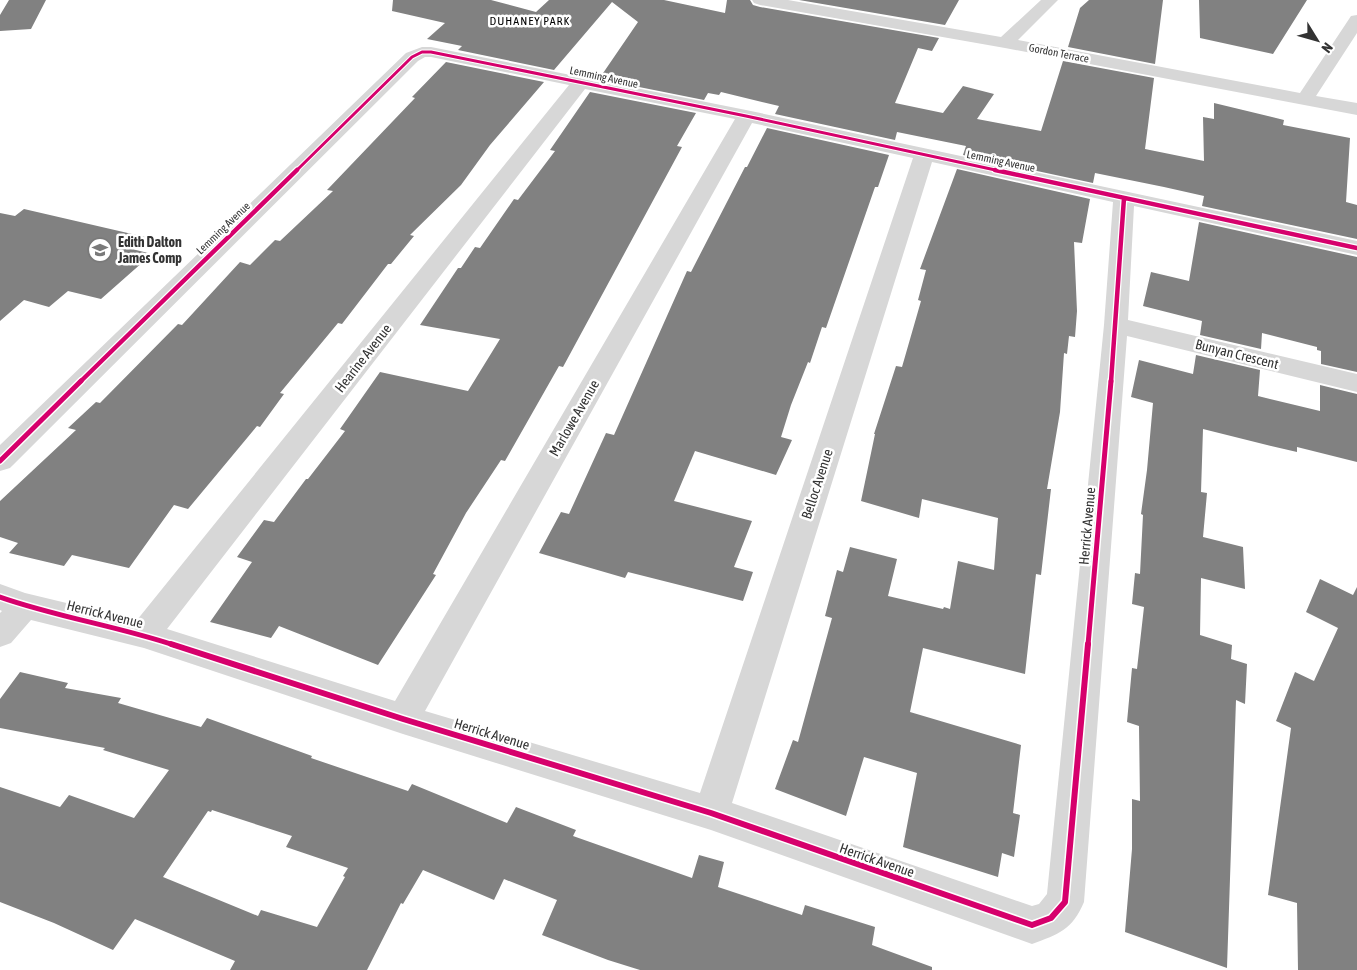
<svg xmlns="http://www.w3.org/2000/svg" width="1357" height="970" font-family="'Asap Condensed',sans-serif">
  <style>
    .building { fill: #818181; fill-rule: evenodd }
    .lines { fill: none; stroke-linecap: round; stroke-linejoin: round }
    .minor { fill: #d7d7d7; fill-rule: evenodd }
    .cycleway-far3-casing { stroke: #fff; stroke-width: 5 }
    .cycleway-far2-casing { stroke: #fff; stroke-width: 7 }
    .cycleway-far1-casing { stroke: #fff; stroke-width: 8 }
    .cycleway-casing { stroke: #fff; stroke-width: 9 }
    .cycleway-far3 { stroke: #d6006c; stroke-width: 3 }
    .cycleway-far2 { stroke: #d6006c; stroke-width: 4.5 }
    .cycleway-far1 { stroke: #d6006c; stroke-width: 5 }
    .cycleway { stroke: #d6006c; stroke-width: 6 }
    .labels { text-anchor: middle; stroke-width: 5; stroke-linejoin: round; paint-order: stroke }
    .far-street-label { font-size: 11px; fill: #333; stroke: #fff }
    .far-neighbourhood-label { font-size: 12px; letter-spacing: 1px; fill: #000; stroke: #fff }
    .poi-label { font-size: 14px; font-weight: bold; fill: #333; stroke: #fff; text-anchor: start }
    .street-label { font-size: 14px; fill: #333; stroke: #fff }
  </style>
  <rect width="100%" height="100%" fill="#fff"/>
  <path class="building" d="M9,0H46L31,29L0,31V15Z
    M393,0H491L536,12L549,0H664L725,13L727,0H750L753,5L760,7L939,38L932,51L918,48L895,103L943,113L963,86L994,94L977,119L1041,131L1063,61L1154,78L1145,149L1204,161L1203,117L1214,119V103L1284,120L1283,125L1350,138L1346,202L1357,205V239L1202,206L1204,196L1164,187L1095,173L1093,183L963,155L966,146L897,132L895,140L775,114L779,106L721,92L719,95L708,93L704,100L599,79L638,22L612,2L554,70L458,50L462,46L427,39L445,23L392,11Z
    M799,0H959L945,25Z
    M1089,0H1163L1155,64L1068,47L1080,8Z
    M1199,0H1307L1273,54L1200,38Z
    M446,62L544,82L490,145L461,185L410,235L414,236L391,264H388L342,324L338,323L280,393L284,394L260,427L257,426L188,509L174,505L129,568L72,555L64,566L9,553L18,543L0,537V501L76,430L68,428L96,402L100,403L178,324L182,325L240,262L250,265L275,240L280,241L333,191L327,190L415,98L412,97Z
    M590,92L696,113L677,146L682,147L563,367L559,366L505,461L501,460L466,513L433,574L436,575L378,665L279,626L271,638L210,622L252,562L237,557L264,520L274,522L306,479H308L345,431L340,429L380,372L468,391L500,339L420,325L458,268H461L475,247L480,248L514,199L518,200L555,151L550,150Z
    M767,128L889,155L878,187H875L826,328L822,327L810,363L808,362L791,405L781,437L792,440L776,475L695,451L674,501L752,521L734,567L753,572L743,601L628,572L625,578L539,553L561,512L569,514L606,433L614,435L687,271L691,272L745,167H747Z
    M957,169L1090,199L1082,243L1074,242L1077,311L1075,337L1069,336L1067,354L1064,353L1060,412L1047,489H1051L1041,575L1036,574L1025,674L923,648L910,712L1021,745L1013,813L1020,815L1014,857L1002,853L998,877L903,847L917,773L864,757L846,816L775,789L793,740L798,742L832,618L825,616L837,570L843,572L850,547L897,559L888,596L943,609L944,607L950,609L958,561L994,570L998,518L922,499L919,518L861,501L875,434H874L896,366L902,367L921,301L918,300L926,270L920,269Z
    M24,209L145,237L132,249L152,254L101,299L68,291L49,307L24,300L0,321V213L15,216Z
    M1199,222L1357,257V372L1321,364V351L1317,350V347L1262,333L1261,349L1200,335L1202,321L1143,306L1151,272L1189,281Z
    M1196,355L1260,370L1258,396L1320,411V385L1357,394V462L1297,447V452L1267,445L1203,429L1201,492L1207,493L1203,537L1243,547L1245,589L1201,578L1200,635L1232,645L1231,659L1247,664L1245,704L1236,700L1227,968L1125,932L1132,849V799L1140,801L1139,726L1127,722L1132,668L1137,669L1144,607L1132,604L1135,573L1140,574L1143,515L1141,514L1147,470L1153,403L1131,397L1139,360L1193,374Z
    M1320,579L1353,595L1357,587V970H1298L1297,903L1268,895L1291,728L1276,721L1295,672L1314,681L1338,628L1306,612Z
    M20,672L68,683L65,688L121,698L118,703L201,727L207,718L312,756L311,758L408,791L412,784L507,823L516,807L576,830L573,836L692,878L699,855L724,862L718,887L802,915L805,905L875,927L872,945L932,967V970H640L608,960L542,935L557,900L504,879L494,900L423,870L403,904L401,903L367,970H230L235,961L135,919L113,950L54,923L0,902V787L60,807L69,795L134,818L169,770L103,750L105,748L0,728V699ZM212,810L292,836L286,847L348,868L343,876L345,877L317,927L261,910L258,916L163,877L208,811L211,812Z"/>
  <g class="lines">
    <path class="minor" d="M752,0H788L1001,37L1041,0H1058L1018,40L1300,93L1351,16L1357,15V33L1316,96L1357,103V115L1005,48L760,5L754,3Z
      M422,47H431L746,110L1357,241V255L1134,206L1128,320L1357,374V392L1127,336L1084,902C1072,930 1059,934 1032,944L711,830L403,734L144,648L31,620L11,643L0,647V613L2,611L0,610V584L25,593L137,620L569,85L431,57H425L418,61L10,468L0,471V445L406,53ZM585,89L735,119L395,701L167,629ZM752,123L913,158L700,793L425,711ZM932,162L1113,202L1104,325L1047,894L1039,904L1032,906L732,803Z"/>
    <g class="cycleway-far3-casing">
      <path id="cycleway-far3" d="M296,171L412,57L422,52H431L746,116L1000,171"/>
    </g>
    <g class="cycleway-far2-casing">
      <path id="cycleway-far2" d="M995,170L1357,248
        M80,382L297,170
        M1111,382L1124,198"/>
    </g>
    <g class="cycleway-far1-casing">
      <path id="cycleway-far1" d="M0,461L81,381
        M0,597C57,617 117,626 174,645
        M1088,645L1111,381"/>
    </g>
    <g class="cycleway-casing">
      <path id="cycleway" d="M171,644L403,719L711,813L1032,925L1051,918L1065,902L1088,644"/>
    </g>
    <use href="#cycleway-far3" class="cycleway-far3"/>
    <use href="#cycleway-far2" class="cycleway-far2"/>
    <use href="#cycleway-far1" class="cycleway-far1"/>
    <use href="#cycleway" class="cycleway"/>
  </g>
  <defs>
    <g id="school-ring" transform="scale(1.25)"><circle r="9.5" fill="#fff" stroke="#7a7a7a" stroke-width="1.5"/><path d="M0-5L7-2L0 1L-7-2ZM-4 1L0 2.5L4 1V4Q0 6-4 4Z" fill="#7a7a7a"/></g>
  </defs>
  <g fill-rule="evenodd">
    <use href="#school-ring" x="100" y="250"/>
  </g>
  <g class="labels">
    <g class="far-street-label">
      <text transform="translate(1059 53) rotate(11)" y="4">Gordon Terrace</text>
      <text transform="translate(604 77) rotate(12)" y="4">Lemming Avenue</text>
      <text transform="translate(1001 161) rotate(12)" y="4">Lemming Avenue</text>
      <text transform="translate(223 228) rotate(-44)" y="4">Lemming Avenue</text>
    </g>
    <g class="far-neighbourhood-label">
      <text x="530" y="25">DUHANEY PARK</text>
    </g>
    <g class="poi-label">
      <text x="118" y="247">Edith Dalton<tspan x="118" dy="16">James Comp</tspan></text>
    </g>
    <g class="street-label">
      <text transform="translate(1237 354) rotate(14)" y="5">Bunyan Crescent</text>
      <text transform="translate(363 358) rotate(-52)" y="5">Hearine Avenue</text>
      <text transform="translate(574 418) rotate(-60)" y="5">Marlowe Avenue</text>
      <text transform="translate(817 484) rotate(-72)" y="5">Belloc Avenue</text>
      <text transform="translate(1087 526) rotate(-85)" y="5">Herrick Avenue</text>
      <text transform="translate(105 614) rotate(14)" y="5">Herrick Avenue</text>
      <text transform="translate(492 734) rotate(17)" y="5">Herrick Avenue</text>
      <text transform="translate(877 860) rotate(19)" y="5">Herrick Avenue</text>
    </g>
  </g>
  <g transform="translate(1317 40) rotate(127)" stroke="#ffffff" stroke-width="4" paint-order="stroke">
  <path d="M0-4L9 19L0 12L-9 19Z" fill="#333333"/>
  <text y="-8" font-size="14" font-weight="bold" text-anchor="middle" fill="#333333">N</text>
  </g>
</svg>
